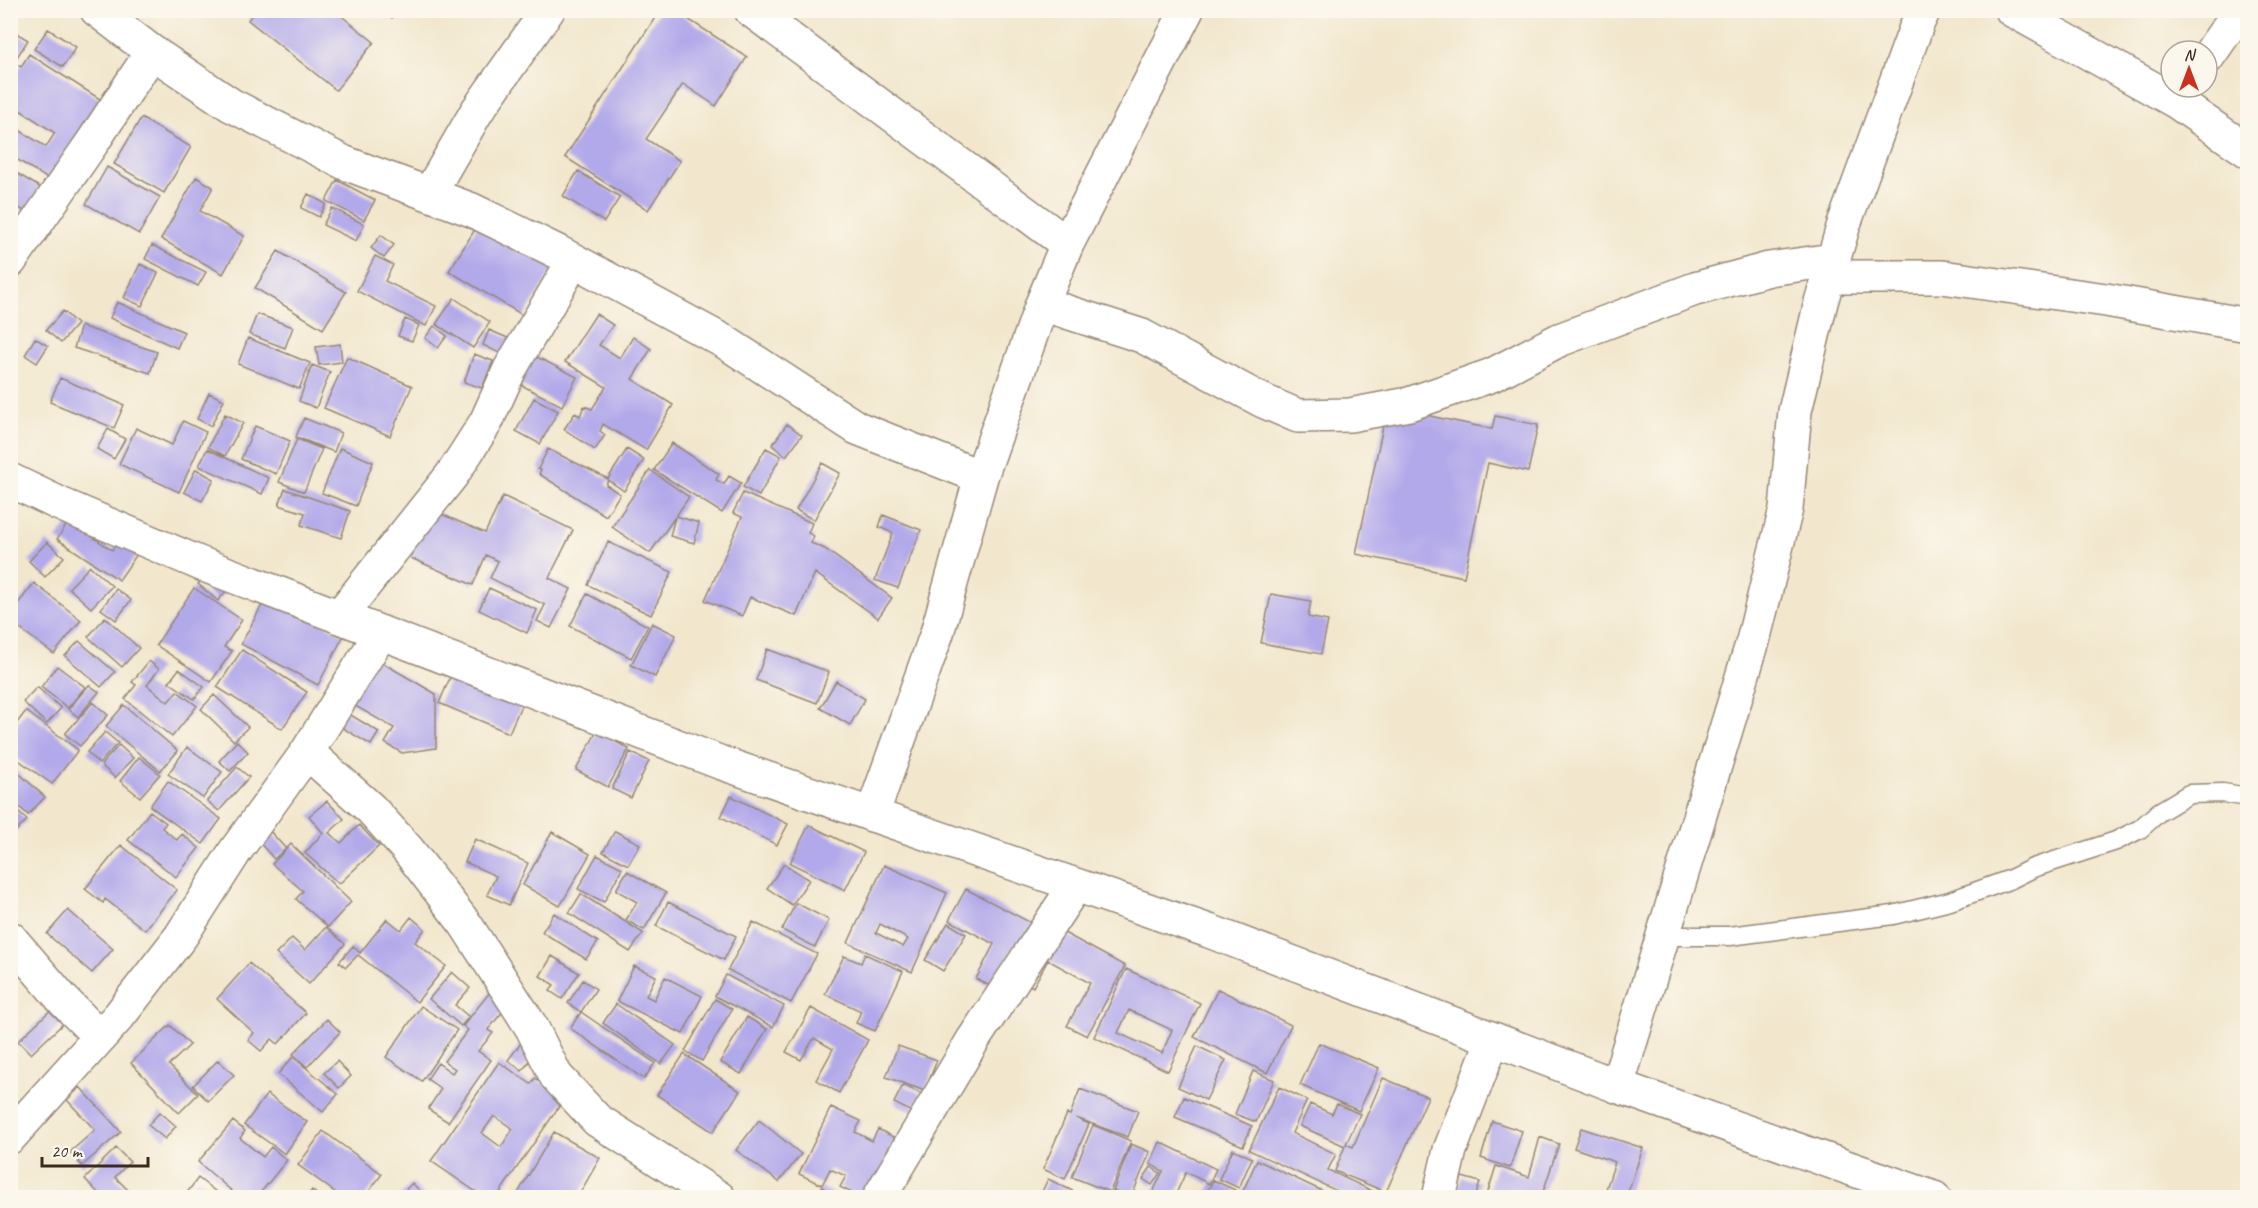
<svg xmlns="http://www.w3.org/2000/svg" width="2258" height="1208" font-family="Caveat,sans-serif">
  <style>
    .building { fill: #b2a9ea; fill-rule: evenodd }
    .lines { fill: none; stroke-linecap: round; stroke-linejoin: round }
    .service-casing { stroke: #968876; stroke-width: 21 }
    .minor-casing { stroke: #968876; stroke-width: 36 }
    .tertiary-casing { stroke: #968876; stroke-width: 36 }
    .service { stroke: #fff; stroke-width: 18 }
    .minor { stroke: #fff; stroke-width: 33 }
    .tertiary { stroke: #fff; stroke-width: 33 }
  </style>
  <rect width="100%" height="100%" fill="#fbf7ec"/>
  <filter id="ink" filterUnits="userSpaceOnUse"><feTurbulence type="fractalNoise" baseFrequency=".0167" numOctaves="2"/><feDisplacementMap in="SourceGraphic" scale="12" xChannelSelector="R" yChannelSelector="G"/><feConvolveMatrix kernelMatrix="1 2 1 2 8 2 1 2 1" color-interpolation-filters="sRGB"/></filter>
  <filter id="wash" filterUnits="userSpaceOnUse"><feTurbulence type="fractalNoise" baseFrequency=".008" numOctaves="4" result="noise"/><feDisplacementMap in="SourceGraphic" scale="24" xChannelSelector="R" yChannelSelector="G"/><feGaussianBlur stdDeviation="1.35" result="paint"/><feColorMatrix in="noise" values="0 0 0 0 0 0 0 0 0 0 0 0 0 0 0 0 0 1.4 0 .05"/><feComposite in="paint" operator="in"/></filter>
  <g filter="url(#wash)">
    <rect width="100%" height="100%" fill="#f2e7cd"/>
    <g id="blocks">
      <path class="building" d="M255,10H334L374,42L336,90L248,20Z
        M383,10H398L392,18Z
        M660,10H674L747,57L716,106L683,84L646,139L680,161L648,210L565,157Z
        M10,29L28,40L10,68Z
        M48,29L76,47L63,67L34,49Z
        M29,54L103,101L51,181L10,155V73L16,64L21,67ZM20,110L55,133L46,147L11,125Z
        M141,118L191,147L164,193L114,164Z
        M107,167L160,197L139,234L86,204Z
        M10,169L41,188L26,212L10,203Z
        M578,171L620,197L604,222L563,196Z
        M196,177L213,187L200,211L244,236L223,274L161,239Z
        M337,180L375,200L364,220L326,201Z
        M308,194L326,204L319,217L301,208Z
        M332,208L364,224L356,241L323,225Z
        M479,223L554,268L524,316L449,271Z
        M381,235L394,245L384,258L371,248Z
        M152,245L206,272L198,286L145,259Z
        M278,251L346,292L323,329L255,288Z
        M375,256L393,265L385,281L436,306L426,326L357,291Z
        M140,264L158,273L142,306L124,298Z
        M454,298L490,322L473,348L436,324Z
        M117,302L184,332L177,348L110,318Z
        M63,311L77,324L61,343L46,330Z
        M257,314L293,327L285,348L249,334Z
        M596,314L613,325L599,345L620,358L633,337L651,349L632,379L673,405L646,450L603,424L600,431L605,435L595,450L564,429L575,413L580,416L584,406L592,409L606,387L565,362Z
        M405,319L419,325L412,341L398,336Z
        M81,326L157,352L150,373L74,348Z
        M434,326L447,336L438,348L425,338Z
        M489,330L510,339L503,355L483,345Z
        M35,338L48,346L37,363L25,355Z
        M248,338L310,363L299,389L238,364Z
        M340,344L342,362L319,365L316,347Z
        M474,354L493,361L482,388L464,382Z
        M531,354L577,377L562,406L517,383Z
        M347,357L412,386L390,436L324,408Z
        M312,365L330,372L316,408L299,401Z
        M60,378L124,405L114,428L50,402Z
        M209,393L224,400L211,426L197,419Z
        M534,398L558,411L540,444L516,431Z
        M1387,407L1492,429L1495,416L1538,425L1528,472L1488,463L1464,577L1356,554Z
        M225,414L243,423L225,456L208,447Z
        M304,418L341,433L334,452L296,437Z
        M183,421L206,432L179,492L119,464L136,428L172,445Z
        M787,424L802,435L786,456L772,445Z
        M255,426L290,441L276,474L241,459Z
        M108,429L125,439L114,459L97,449Z
        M297,439L322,449L304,492L279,482Z
        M672,443L719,474L716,480L724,484L729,476L741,483L722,513L654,470Z
        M340,448L373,462L356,506L322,493Z
        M766,448L781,456L759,496L743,487Z
        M207,449L269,478L262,494L199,466Z
        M548,449L608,479L627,449L644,460L624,491L608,480L606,485L620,494L606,516L539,474L541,470L538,469Z
        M822,463L840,473L814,520L796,510Z
        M196,469L214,479L202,501L184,492Z
        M650,470L689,497L676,516L699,523L694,543L670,536L675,517L650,553L612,527Z
        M285,489L350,511L341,538L301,525L305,513L279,505Z
        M743,493L812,523L808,533L814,536L811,543L825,549L892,598L878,618L815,573L796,616L750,597L742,616L705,600L742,517L733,513Z
        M503,496L573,530L549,578L571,589L551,628L537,621L545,605L490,578L498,561L486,555L473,585L411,558L432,510L485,533Z
        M883,515L921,530L898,588L875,580L893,533L879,527Z
        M69,521L112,550L128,527L147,540L119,580L57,539Z
        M47,542L64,557L45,577L29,561Z
        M608,542L672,572L651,615L588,585Z
        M90,566L112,586L91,608L69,588Z
        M213,567L232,584L218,601L198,584Z
        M34,583L81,620L54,654L10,621V614Z
        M194,588L242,620L224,647L232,651L211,682L156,645Z
        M489,588L537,610L527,633L479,610Z
        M116,589L131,600L116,620L101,609Z
        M268,594L344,635L318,685L241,644Z
        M587,594L648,626L631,658L570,626Z
        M1271,594L1311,601L1308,617L1328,621L1321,654L1261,643Z
        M105,617L139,648L122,667L88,637Z
        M652,623L676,635L655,677L631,665Z
        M79,641L115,672L101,687L65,656Z
        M767,649L829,672L817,703L756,680Z
        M242,650L307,692L282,729L217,687Z
        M369,655L436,694V748L402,753L385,743L394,728L343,699Z
        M149,661L159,669L147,685L168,702L177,691L197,706L172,737L125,699L136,685L132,682Z
        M57,666L85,687L68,708L41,687Z
        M179,669L204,687L194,699L169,682Z
        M453,671L527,692L509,733L439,703Z
        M836,681L865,699L850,725L820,708Z
        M89,685L99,692L78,717L68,709Z
        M37,687L61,708L47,724L23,702Z
        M214,695L248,727L234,741L201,709Z
        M93,702L108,715L80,746L65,734Z
        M124,705L178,751L160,771L106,726Z
        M339,708L379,732L371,745L331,721Z
        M26,711L78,750L52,784L10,754V732Z
        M597,731L629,749L608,787L576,770Z
        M105,732L118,743L99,764L87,752Z
        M237,741L248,752L230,771L219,761Z
        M119,745L133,758L115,778L101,765Z
        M187,747L222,772L203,798L168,774Z
        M630,752L649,761L631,798L612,789Z
        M139,757L160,774L140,797L120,781Z
        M10,765L45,797L28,815L10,798Z
        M237,767L249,777L219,811L207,801Z
        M168,781L221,819L203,844L150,806Z
        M731,796L788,824L777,845L721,817Z
        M327,801L344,819L329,833L341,843L359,825L379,846L339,884L305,853L323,833L309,816Z
        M10,805L27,820L10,837Z
        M150,811L166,823L162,828L177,840L182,834L199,848L176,877L128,840Z
        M809,825L864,852L845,890L790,863Z
        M269,830L286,849L274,859L257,840Z
        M615,831L640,844L628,865L603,852Z
        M552,832L590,854L560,906L523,885Z
        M475,839L528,863L509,905L487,895L496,876L465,862Z
        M291,844L351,902L328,927L296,899L303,891L272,864Z
        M121,845L177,890L145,930L105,899L103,903L85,889Z
        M597,855L622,868L604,902L578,889Z
        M784,864L809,880L792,905L767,888Z
        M884,865L947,893L912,972L848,943ZM880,924L908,939L903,947L876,933Z
        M627,871L666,893L644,930L626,920L637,902L616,890Z
        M966,889L1037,926L1002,992L976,979L994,944L949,920Z
        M581,894L643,933L630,952L569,913Z
        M668,902L736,936L724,960L656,926Z
        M796,903L829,920L815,947L782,930Z
        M68,910L113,949L92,973L47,934Z
        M554,913L598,942L586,959L542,932Z
        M411,917L425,929L415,942L446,966L417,1002L358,955L346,967L339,962L353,946L360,953L387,919L401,930Z
        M753,922L817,954L791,1003L728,970Z
        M948,923L966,934L943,971L925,960Z
        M1046,923L1125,966L1087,1036L1067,1026L1090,983L1048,960L1033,987L1016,978Z
        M326,927L345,944L309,984L276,954L292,938L305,950Z
        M865,954L903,971L875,1031L856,1023L861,1011L825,994L844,956L861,963Z
        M552,956L579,973L562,999L550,991L554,985L540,976Z
        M249,963L306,1013L278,1044L272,1039L261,1051L248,1040L254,1033L217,999Z
        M634,966L656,976L646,996L654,1000L665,977L702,996L683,1034L617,1001Z
        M1126,969L1200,1003L1168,1071L1094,1037ZM1129,1010L1172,1030L1162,1053L1118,1033Z
        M452,972L470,988L455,1005L469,1017L461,1026L429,999Z
        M726,975L784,1006L773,1027L715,996Z
        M583,980L596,989L581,1012L568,1003Z
        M494,987L511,1001L488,1030L493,1033L478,1051L491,1060L448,1122L428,1109L441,1089L427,1079L438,1063L452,1073L455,1069L444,1061L468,1030L463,1026Z
        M1218,989L1291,1025L1267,1073L1194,1037Z
        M715,999L732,1009L702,1061L685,1051Z
        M58,1003L71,1016L31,1054L18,1041Z
        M616,1004L675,1045L661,1064L603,1023Z
        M421,1006L457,1030L422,1081L386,1057Z
        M811,1008L868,1040L839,1093L816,1080L833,1049L814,1038L801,1060L786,1052Z
        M581,1012L655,1063L644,1079L570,1028Z
        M747,1017L767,1029L741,1074L720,1062Z
        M327,1019L340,1032L307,1067L293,1054Z
        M170,1025L190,1045L169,1065L198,1094L179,1113L131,1063Z
        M521,1043L535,1054L522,1071L508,1060Z
        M1319,1043L1379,1068L1359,1111L1300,1085Z
        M898,1046L937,1060L925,1091L886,1077Z
        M1197,1046L1226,1060L1206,1100L1178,1087Z
        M684,1054L740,1091L713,1132L657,1095Z
        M293,1057L338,1094L323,1112L278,1074Z
        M218,1060L234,1075L208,1101L193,1086Z
        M337,1061L351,1076L339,1088L324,1073Z
        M499,1062L531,1084L535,1078L565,1098L496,1198H485L431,1161ZM494,1116L513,1129L501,1147L482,1133Z
        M1253,1071L1274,1080L1256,1122L1235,1114Z
        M1383,1078L1428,1097L1386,1192L1335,1171L1345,1146L1300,1126L1310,1104L1332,1114L1337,1104L1360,1114L1346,1144L1353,1147Z
        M903,1085L921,1094L912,1112L894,1103Z
        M80,1087L121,1132L82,1166L70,1152L95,1130L67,1100Z
        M1279,1087L1307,1100L1292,1133L1336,1154L1328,1170L1387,1198H1352L1249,1150Z
        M1080,1089L1138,1111L1128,1137L1076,1118L1089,1124L1065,1179L1043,1169L1067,1114L1070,1115Z
        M267,1094L307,1122L285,1154L244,1125Z
        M1184,1097L1252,1126L1243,1146L1175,1117Z
        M831,1107L861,1121L855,1132L872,1141L878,1129L899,1140L871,1198H862L840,1187L846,1176L830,1169L822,1185L799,1174Z
        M160,1112L176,1126L165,1139L148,1125Z
        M759,1120L801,1154L779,1182L736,1150Z
        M233,1121L245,1131L240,1138L263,1157L271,1147L287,1160L256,1198H240L198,1162Z
        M1492,1121L1522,1131L1510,1168L1481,1158Z
        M1093,1125L1131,1141L1110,1192L1072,1177Z
        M1581,1128L1643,1148L1626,1198H1603L1615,1162L1574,1148Z
        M323,1131L382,1174L364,1198H343L298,1165Z
        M554,1132L600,1158L577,1198H527L518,1193Z
        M1540,1137L1559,1144L1541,1198H1486L1496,1166L1529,1177Z
        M1160,1142L1216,1169L1209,1184L1186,1172L1174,1198H1150L1163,1171L1150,1164Z
        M1131,1144L1150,1152L1131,1198L1113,1191Z
        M116,1148L130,1162L115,1177L136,1198H103L85,1179Z
        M1233,1149L1252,1158L1239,1188L1219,1179Z
        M1257,1160L1337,1198H1240Z
        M1151,1167L1160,1173L1152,1185L1143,1179Z
        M1462,1177L1480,1182L1475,1198L1456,1194Z
        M198,1178L224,1198H183Z
        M1048,1179L1087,1198H1039Z
        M1213,1180L1235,1190L1232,1198H1205Z
        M412,1183L427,1198H398Z
        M822,1187L839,1198H815Z
        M312,1190L321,1198H306Z
        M1098,1191L1117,1197V1198H1096Z"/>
    </g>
  </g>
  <g filter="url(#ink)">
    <use href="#blocks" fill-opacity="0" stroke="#968876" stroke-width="1.5"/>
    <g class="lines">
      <g class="service-casing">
        <path id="service" d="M1663,936H1730L1893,915L1950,901L2011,879L2033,868L2116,841L2140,829L2159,812L2189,794L2223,793L2248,797"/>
      </g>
      <g class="minor-casing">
        <path id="minor" d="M97,10L152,52L231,105L345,163L472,210L558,252L725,342L857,428L981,477
          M751,10L1067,244
          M2012,10L2175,101L2248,151
          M2207,58L2232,22L2237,10
          M429,194L477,111L548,10
          M10,261L92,143L152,52
          M1829,277H1942L2106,300L2248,325
          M1042,304L1142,336L1261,400L1298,416L1350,415L1409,404L1492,375L1559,340L1695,289L1769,269L1833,260
          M339,617L452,475L486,422L510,369L574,260
          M307,752L371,809L408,850L466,925L532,1028L556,1076L597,1120L719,1198
          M872,815L937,633L981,477L1042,304L1067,244L1187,10
          M10,938L64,1001L100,1037
          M1617,1086L1753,641L1786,509L1795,411L1821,302L1844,224L1918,22L1924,10
          M10,1137L119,1016L181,936L236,850L307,752L381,633
          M879,1198L973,1040L1075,886
          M1439,1198L1450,1150L1493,1039"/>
      </g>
      <g class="tertiary-casing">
        <path id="tertiary" d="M10,480L60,504L199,563L719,762L1209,931L1617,1086L1934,1198"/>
      </g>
      <use href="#service" class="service"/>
      <use href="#minor" class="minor"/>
      <use href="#tertiary" class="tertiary"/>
    </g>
  </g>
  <rect width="2258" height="1208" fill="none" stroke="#fbf7ec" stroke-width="36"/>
  <g transform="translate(2189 69)"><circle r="28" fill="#fbf7ec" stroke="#aea59a" stroke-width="1.5"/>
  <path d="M0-4.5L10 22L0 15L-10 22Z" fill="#c8321e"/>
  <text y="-9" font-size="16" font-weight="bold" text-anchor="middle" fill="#3b2a1e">N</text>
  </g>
  <path d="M42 1157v9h106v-9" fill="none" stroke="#3b2a1e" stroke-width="3"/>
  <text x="51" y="1157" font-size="18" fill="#3b2a1e" stroke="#fbf7ec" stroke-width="4.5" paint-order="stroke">20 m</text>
</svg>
